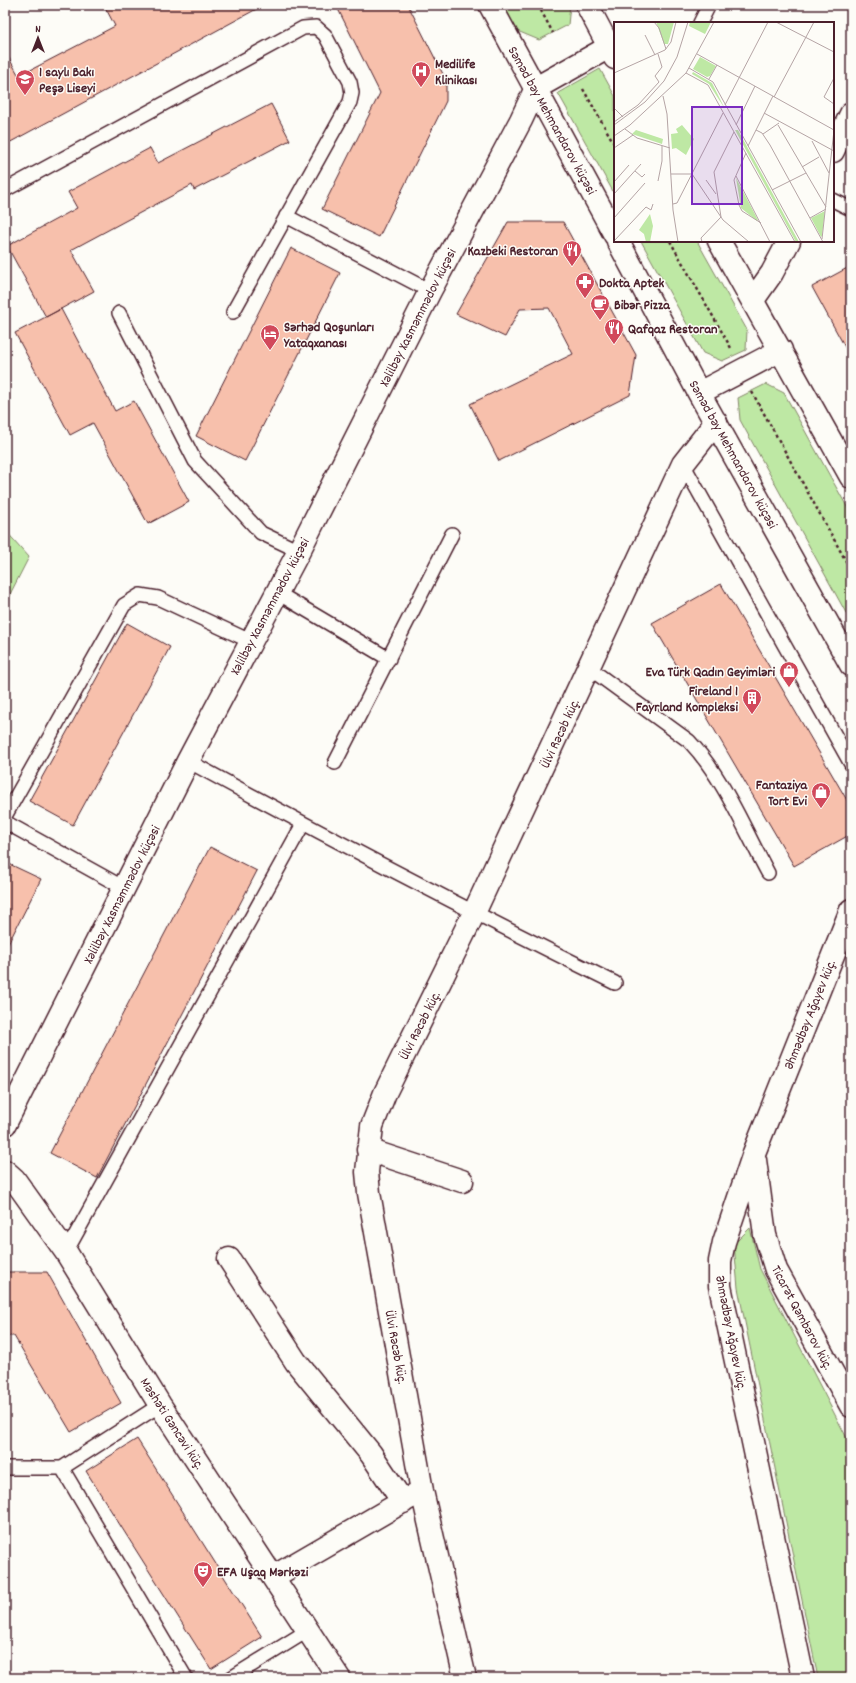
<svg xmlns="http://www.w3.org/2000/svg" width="856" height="1683" font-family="Dekko,sans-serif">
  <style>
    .green { fill: #bee8a4; stroke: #848468 }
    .building { fill: #f7c0ac; stroke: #4a1f2b }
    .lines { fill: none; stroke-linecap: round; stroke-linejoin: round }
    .service-casing { stroke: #4a1f2b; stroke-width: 16 }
    .minor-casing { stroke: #4a1f2b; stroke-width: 25 }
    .secondary-casing { stroke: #4a1f2b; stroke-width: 25 }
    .path { stroke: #4a1f2b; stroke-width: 2.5; stroke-dasharray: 3 3; stroke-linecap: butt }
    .service { stroke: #fdfcf7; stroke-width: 13 }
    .minor { stroke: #fdfcf7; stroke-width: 22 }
    .secondary { stroke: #fdfcf7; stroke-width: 22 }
    .labels { text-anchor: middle; stroke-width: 3; stroke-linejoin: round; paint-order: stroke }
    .poi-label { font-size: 14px; font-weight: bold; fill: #4a1f2b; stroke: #fdfcf7; text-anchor: start }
    .street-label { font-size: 14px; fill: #4a1f2b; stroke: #fdfcf7 }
    .inset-road { fill: none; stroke: #b5a4a5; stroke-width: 1 }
    .view { fill: #7b2cbf; fill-opacity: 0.15; stroke: #7b2cbf; stroke-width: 2 }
    .inset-edge { fill: none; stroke: #4a1f2b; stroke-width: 2 }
  </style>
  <rect width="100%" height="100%" fill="#fdfcf7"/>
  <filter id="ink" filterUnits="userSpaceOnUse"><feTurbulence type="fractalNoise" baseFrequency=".025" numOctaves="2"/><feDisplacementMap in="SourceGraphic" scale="8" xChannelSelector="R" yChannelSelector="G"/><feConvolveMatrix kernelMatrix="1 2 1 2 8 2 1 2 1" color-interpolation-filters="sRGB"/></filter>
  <g filter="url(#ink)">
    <path class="green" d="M503,5H570L568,25L539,40L515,30Z
      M600,69L615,96V195L558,93Z
      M641,241H697L747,330L746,350L722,361L703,353Z
      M766,384L784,393L851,514V622L740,420L738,398Z
      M5,530L29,557L5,604Z
      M750,1228L760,1269L851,1446V1678H818L738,1288L734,1244Z"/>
    <path class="building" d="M104,5H264L5,145V51L19,76L115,26Z
      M336,5H408L446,80V101L379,237L322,209L380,93Z
      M271,104L290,140L194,190L192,185L71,250L94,291L46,317L7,246L77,208L68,192L150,148L158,163Z
      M508,222H563L636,355L630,395L499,461L470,404L573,354L549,308L520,309L505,337L456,314Z
      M291,248L340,273L245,461L196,436Z
      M851,266V358L812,287Z
      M61,309L115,411L134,401L189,502L148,524L93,423L70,435L15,333Z
      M721,584L851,807V834L794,866L652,623Z
      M127,623L170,647L73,825L29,801Z
      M210,847L257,871L97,1178L50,1153Z
      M5,862L41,879L5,950Z
      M5,1272H47L121,1403L71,1432L14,1336H5Z
      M137,1439L262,1637L211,1669L86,1471Z"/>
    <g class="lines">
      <g class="service-casing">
        <path id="service" d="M700,23L709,5
          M5,190L303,28L316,27L325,35L350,82L352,93L350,102L233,312
          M833,200L851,209
          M286,216L430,291
          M119,313L195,461L261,533L299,551
          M683,464L851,764
          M276,592L389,659
          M589,668L689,741C724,778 744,829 768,873
          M188,761C329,838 471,912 615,983
          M335,763L452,534
          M5,816L124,605L140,595L158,598L250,641
          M5,822L124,888
          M66,1252L303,824
          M5,1468H62L186,1678
          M62,1468L160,1405
          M231,1678L307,1631"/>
      </g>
      <g class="minor-casing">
        <path id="minor" d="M833,151L851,114
          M753,300L772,273L789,241
          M5,1124L188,761L299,551L430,291L521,120L536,88
          M368,1150L462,1181
          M755,1160L765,1235L776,1270L851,1406
          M5,1171L14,1179L66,1252L160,1405L339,1678
          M229,1259L296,1362L371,1454L403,1502
          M273,1577L416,1494
          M465,1678L422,1491L369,1193L367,1172L372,1126L385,1093L474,913L683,464L716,422
          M803,1678L720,1286V1261L724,1242L754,1153L851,910"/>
      </g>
      <g class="secondary-casing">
        <path id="secondary" d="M490,5L615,235
          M587,5L615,58
          M536,88L609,47
          M618,241L699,393L851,665
          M719,241L851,477
          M699,393L781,350"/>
      </g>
      <path class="path" d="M538,5L553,33
        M583,89L615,145
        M670,241L731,348
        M752,392L851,570"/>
      <use href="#service" class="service"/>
      <use href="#minor" class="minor"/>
      <use href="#secondary" class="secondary"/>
    </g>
  </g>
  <defs>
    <g id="hospital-pin" transform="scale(1)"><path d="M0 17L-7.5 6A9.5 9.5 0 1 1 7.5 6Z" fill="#d1495b" stroke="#fdfcf7"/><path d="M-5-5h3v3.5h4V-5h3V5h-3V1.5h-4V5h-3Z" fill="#fff"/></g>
    <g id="university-pin" transform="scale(1)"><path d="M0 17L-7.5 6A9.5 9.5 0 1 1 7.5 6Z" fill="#d1495b" stroke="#fdfcf7"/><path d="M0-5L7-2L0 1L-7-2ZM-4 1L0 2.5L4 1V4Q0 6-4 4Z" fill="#fff"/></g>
    <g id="restaurant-pin" transform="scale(1)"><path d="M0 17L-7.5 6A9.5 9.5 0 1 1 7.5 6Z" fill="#d1495b" stroke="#fdfcf7"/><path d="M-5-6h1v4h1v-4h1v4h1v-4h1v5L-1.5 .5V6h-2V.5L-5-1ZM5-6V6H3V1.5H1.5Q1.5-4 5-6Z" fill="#fff"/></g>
    <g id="pharmacy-pin" transform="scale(1)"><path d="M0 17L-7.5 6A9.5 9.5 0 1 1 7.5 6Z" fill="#d1495b" stroke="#fdfcf7"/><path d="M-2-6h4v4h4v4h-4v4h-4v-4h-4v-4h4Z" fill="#fff"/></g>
    <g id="cafe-pin" transform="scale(1)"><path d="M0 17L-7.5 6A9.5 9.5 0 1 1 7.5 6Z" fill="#d1495b" stroke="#fdfcf7"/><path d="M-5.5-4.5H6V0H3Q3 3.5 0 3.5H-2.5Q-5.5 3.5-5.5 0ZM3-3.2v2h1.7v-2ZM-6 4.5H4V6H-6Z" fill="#fff"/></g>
    <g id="hotel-pin" transform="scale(1)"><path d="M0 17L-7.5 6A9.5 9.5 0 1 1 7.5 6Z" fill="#d1495b" stroke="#fdfcf7"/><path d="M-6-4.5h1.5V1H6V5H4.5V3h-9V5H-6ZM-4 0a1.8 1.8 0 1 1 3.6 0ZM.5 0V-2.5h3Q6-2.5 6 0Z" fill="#fff"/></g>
    <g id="shop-pin" transform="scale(1)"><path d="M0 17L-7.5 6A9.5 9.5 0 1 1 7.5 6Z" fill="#d1495b" stroke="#fdfcf7"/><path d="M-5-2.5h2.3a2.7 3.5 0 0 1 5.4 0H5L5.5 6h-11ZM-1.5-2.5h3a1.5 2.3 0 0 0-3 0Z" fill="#fff"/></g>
    <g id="building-pin" transform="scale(1)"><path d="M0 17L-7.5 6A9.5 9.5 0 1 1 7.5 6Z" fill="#d1495b" stroke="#fdfcf7"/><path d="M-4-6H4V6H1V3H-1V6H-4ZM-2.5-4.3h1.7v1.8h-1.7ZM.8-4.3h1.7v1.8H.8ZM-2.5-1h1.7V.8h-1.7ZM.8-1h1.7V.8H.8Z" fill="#fff"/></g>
    <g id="theatre-pin" transform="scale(1)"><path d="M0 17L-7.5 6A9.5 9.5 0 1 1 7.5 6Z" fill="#d1495b" stroke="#fdfcf7"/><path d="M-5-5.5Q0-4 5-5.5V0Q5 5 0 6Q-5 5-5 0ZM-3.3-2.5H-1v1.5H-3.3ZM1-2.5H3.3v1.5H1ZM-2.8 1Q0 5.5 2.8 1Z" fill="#fff"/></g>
  </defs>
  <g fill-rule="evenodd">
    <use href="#hospital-pin" x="421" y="71"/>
    <use href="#university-pin" x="25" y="79"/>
    <use href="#restaurant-pin" x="572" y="250"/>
    <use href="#pharmacy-pin" x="585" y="282"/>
    <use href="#cafe-pin" x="600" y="304"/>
    <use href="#restaurant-pin" x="614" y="328"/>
    <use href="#hotel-pin" x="270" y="334"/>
    <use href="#shop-pin" x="789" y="671"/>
    <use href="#building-pin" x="752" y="698"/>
    <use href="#shop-pin" x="821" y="792"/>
    <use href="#theatre-pin" x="203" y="1571"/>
  </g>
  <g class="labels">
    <g class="poi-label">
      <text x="435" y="68">Medilife<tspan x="435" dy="16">Klinikası</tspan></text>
      <text x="39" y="76">1 saylı Bakı<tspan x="39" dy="16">Peşə Liseyi</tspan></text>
      <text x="558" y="255" text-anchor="end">Kazbeki Restoran</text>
      <text x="599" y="287">Dokta Aptek</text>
      <text x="614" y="309">Bibər Pizza</text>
      <text x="284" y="331">Sərhəd Qoşunları<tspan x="284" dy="16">Yataqxanası</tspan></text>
      <text x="628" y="333">Qafqaz Restoran</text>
      <text x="775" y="676" text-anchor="end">Eva Türk Qadın Geyimləri</text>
      <text x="738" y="695" text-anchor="end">Fireland 1<tspan x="738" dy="16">Fayrland Kompleksi</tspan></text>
      <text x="807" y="789" text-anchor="end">Fantaziya<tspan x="807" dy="16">Tort Evi</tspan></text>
      <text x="217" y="1576">EFA Uşaq Mərkəzi</text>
    </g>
    <g class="street-label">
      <text transform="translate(553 120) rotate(61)" y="5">Səməd bəy Mehmandarov küçəsi</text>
      <text transform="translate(417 317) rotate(-63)" y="5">Xəlilbəy Xasməmmədov küçəsi</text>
      <text transform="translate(734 454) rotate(61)" y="5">Səməd bəy Mehmandarov küçəsi</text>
      <text transform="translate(269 606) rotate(-62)" y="5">Xəlilbəy Xasməmmədov küçəsi</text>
      <text transform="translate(559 733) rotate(-65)" y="5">Ülvi Rəcəb küç.</text>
      <text transform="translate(121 894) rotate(-63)" y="5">Xəlilbəy Xasməmmədov küçəsi</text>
      <text transform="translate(809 1014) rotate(-68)" y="5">Əhmədbəy Ağayev küç.</text>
      <text transform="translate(419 1025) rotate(-63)" y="5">Ülvi Rəcəb küç.</text>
      <text transform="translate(803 1317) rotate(62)" y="5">Ticarət Qəmbərov küç.</text>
      <text transform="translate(732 1333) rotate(79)" y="5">Əhmədbəy Ağayev küç.</text>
      <text transform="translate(397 1347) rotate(80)" y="5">Ülvi Rəcəb küç.</text>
      <text transform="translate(173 1423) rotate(57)" y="5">Məshəti Gəncəvi küç.</text>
    </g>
  </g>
  <g transform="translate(614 22)">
    <rect width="220" height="220" fill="#fdfcf7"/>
    <path d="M42,0H60L54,22H50ZM76,0H97L91,12L75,4ZM86,35L102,44L96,54L93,55L79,47ZM79,50L98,61L111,87L95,62L78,52ZM68,103L80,117L72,133L62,126L58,127L57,112L64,111L62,107ZM22,108L49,117L48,122L18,112ZM121,108H124L185,220H182ZM122,156L144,198L143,199L127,186ZM211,189L208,214L207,215L197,196ZM36,192L39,204L36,220H32L30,212L25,208Z" fill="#bee8a4"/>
    <path class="inset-road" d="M40,0L45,6L52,27M100,0L72,51L94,63L181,220M162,0L220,30M31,13L41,33M83,32L220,108M75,46L99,60L187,220M0,51L51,28L57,20L62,0M220,56L210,75L220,82M95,57L103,43M49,74L53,92L59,188L64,220M160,75L200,0M111,83L154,0M0,86L9,95M150,91L220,129M0,100L24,83L45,60L41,54L48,45L44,32M0,103L31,80L50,59L63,35L74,0M122,103L141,64M164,103L212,185M11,107L23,116L56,126M142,108L148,111L156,123L209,220M149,112L165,101M0,114L16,103L72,51M198,119L215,151M134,124L159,74M0,126L19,113M132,131L120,158L125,183L128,189L147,201M188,145L205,135M21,149L28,155L31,152M57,152H78L109,198L135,220M122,154L156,220M92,158L102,172M44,159L48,139V124M0,160L15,143M158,168L192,151M0,172L27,142M59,182L63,181L109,91M0,196L31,161M196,196L212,187M208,217L220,108M0,219L32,185L37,188L39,182M88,220L87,216L107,195L100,150L120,110"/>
    <path class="view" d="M78,85H128V182H78Z"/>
    <rect width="220" height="220" class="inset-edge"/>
  </g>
  <rect width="856" height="1683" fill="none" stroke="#fdfcf7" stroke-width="20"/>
  <rect x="10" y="10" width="836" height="1663" fill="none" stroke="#4a1f2b" stroke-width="1.5" filter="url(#ink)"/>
  <g transform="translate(38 38)" stroke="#fdfcf7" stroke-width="3" paint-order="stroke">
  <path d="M0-3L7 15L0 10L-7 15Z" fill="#4a1f2b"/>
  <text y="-6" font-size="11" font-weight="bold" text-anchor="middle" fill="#4a1f2b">N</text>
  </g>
</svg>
